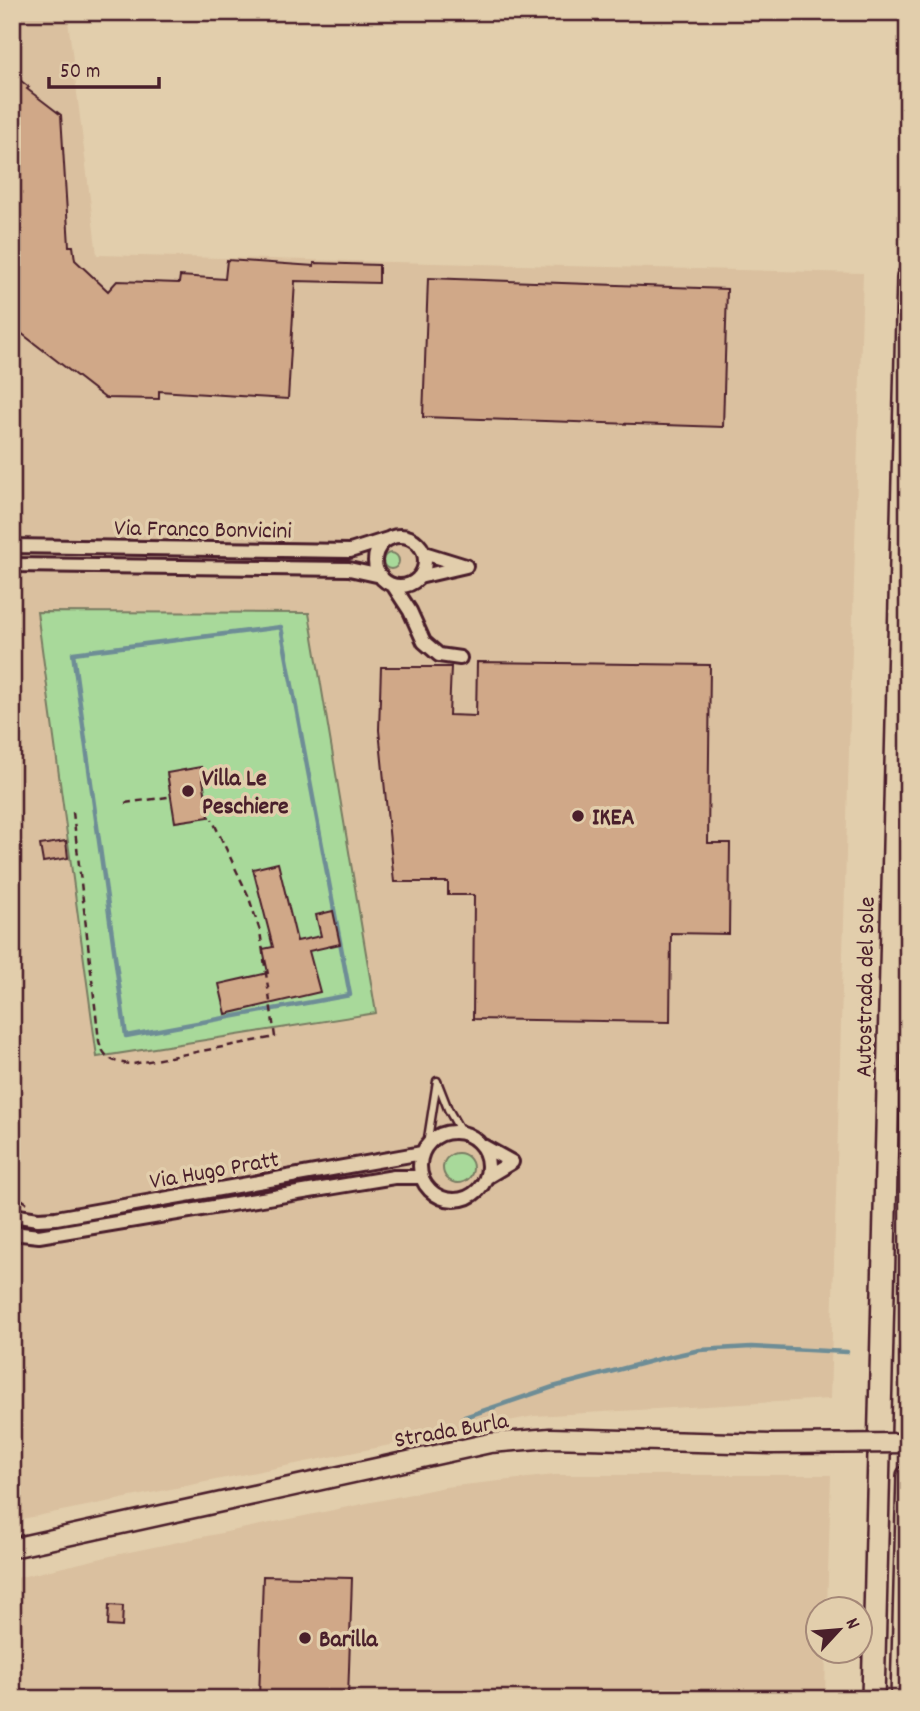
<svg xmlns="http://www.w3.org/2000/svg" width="920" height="1711" font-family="Dekko,sans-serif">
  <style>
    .built { fill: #dac09f }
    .green { fill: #a8d99a; stroke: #797c62; stroke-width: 2 }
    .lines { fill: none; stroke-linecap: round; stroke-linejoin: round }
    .stream { stroke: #6e8d96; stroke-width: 4.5 }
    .building { fill: #d0a888; stroke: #4a1f2b; stroke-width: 2 }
    .service-casing { stroke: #4a1f2b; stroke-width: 11 }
    .minor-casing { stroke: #4a1f2b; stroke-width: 18 }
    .secondary-casing { stroke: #4a1f2b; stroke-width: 23 }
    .motorway-casing { stroke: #4a1f2b; stroke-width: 26 }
    .path { stroke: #4a1f2b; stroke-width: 2.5; stroke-dasharray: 7 5; stroke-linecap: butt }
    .service { stroke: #e2ceac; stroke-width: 6 }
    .minor { stroke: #e2ceac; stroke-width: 12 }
    .secondary { stroke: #e2ceac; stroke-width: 18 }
    .motorway { stroke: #e2ceac; stroke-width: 21 }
    .secondary-bridge-casing { stroke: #4a1f2b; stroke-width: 23; stroke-linecap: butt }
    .secondary-bridge { stroke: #e2ceac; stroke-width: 18 }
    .poi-dot { fill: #4a1f2b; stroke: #e2ceac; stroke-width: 2.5 }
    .labels { text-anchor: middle; stroke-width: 7; stroke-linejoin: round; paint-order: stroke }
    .street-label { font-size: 24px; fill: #4a1f2b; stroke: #e2ceac }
    .poi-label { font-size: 24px; font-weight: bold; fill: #4a1f2b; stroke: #e2ceac; text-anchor: start }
  </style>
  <rect width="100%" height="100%" fill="#e2ceac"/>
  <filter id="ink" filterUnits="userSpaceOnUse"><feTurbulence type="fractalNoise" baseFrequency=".0143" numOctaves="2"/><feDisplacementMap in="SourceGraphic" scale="14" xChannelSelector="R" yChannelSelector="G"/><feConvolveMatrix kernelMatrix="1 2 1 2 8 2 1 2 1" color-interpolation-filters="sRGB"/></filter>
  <g filter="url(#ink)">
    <path class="built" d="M12,12H67L97,255L863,273L830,1399L534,1416L12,1521Z
      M555,1475H831L827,1609L818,1610V1652H826L825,1699H12V1579L115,1555L445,1487Z"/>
    <path class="green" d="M383 561a8 8 0 1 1 16 0a8 8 0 1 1-16 0Z
      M37,612L309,613L376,1013L97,1057Z
      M443 1168a15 15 0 1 1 30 0a15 15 0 1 1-30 0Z"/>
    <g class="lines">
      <path class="stream" d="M281,627L350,995L126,1036L73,653Z
        M462,1418L553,1387L659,1359L700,1350L751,1347L847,1352"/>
    </g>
    <path class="building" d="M12,74L29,87L27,89L61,115L69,246H73L75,260L108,291L117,281L179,283L180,276L225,279L227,260L314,266V263L379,265V283L295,281L288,399L159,391V399L105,398L12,326Z
      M428,278L727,289L723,427L423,417Z
      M477,662L710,665L708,843H730L729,934L671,933L670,1022L473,1019L474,895H448V882H394L379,730L381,667H451L449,715L476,716Z
      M201,767L209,817L175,822L167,773Z
      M66,841L68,858L43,862L40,845Z
      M278,863L297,941L321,936L316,915L333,911L340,944L309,951L320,992L226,1014L219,984L268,973L263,949L273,947L253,869Z
      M263,1576L352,1578L348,1699H259Z
      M109,1605L123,1606L122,1627L108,1626Z"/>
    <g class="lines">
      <g class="service-casing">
        <path id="service" d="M427,1145L437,1081L448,1109L461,1132"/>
      </g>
      <g class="minor-casing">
        <path id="minor" d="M375 561a25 25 0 1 1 50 0a25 25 0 1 1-50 0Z
          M12,546L350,551L391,538
          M12,565L349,569L381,576
          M419,577L466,566L424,553
          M393,585L410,611L424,642L439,655L460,658
          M420 1166a34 34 0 1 1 68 0a34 34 0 1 1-68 0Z
          M483,1146L512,1162L487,1177
          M12,1215L38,1219L56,1218L422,1153
          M12,1233L39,1236L394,1177H422"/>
      </g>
      <g class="secondary-casing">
        <path id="secondary" d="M12,1548L490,1443L550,1438L771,1444"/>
      </g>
      <g class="motorway-casing">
        <path id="motorway" d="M873,1699L908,277
          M902,1699L908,1476"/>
      </g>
      <path class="path" d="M125,803L168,797
        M73,812L99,1041C104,1060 115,1063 133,1064L275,1037L260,931L248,895L212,819
        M12,1193L27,1203"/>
      <use href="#service" class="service"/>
      <use href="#minor" class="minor"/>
      <use href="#secondary" class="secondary"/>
      <use href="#motorway" class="motorway"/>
      <g class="secondary-bridge-casing">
        <path id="secondary-bridge" d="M771,1444L908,1443"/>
      </g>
      <use href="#secondary-bridge" class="secondary-bridge"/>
    </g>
  </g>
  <g class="poi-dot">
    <circle cx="188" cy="791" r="7"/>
    <circle cx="578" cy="816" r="7"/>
    <circle cx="305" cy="1638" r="7"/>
  </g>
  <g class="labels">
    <g class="street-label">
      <text transform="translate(203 528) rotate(1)" y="8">Via Franco Bonvicini</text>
      <text transform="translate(864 987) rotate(-89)" y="8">Autostrada del Sole</text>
      <text transform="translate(214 1169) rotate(-10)" y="8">Via Hugo Pratt</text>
      <text transform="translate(451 1429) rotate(-10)" y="8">Strada Burla</text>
    </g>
    <g class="poi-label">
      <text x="202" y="785">Villa Le<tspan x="202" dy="28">Peschiere</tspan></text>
      <text x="592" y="824">IKEA</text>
      <text x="319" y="1646">Barilla</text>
    </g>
  </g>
  <rect width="920" height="1711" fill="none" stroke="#e2ceac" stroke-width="42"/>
  <rect x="21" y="21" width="878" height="1669" fill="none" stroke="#4a1f2b" stroke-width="2.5" filter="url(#ink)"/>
  <g transform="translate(839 1630) rotate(64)"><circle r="33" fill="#e2ceac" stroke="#a58878" stroke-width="2"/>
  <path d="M0-5L12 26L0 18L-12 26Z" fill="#4a1f2b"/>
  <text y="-10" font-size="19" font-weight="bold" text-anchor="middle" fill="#4a1f2b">N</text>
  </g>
  <path d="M49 77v10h110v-10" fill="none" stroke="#4a1f2b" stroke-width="3.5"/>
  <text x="60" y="77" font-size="21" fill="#4a1f2b" stroke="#e2ceac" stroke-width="5" paint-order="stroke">50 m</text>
</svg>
